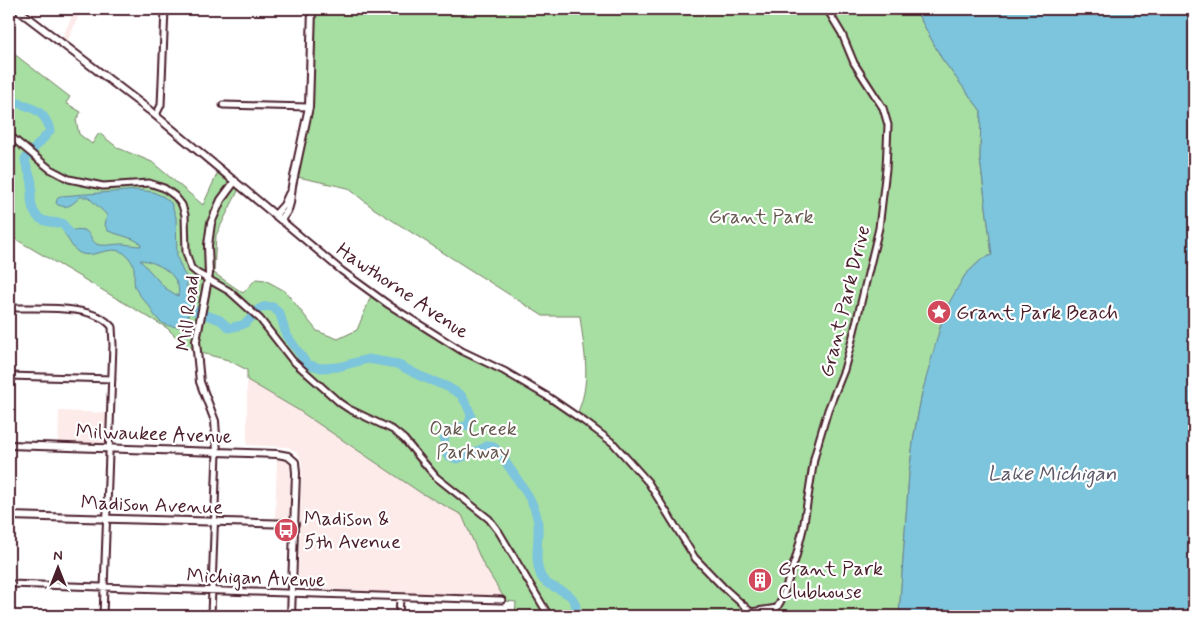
<svg xmlns="http://www.w3.org/2000/svg" width="1203" height="625" font-family="Mynerve,sans-serif">
  <style>
    .built { fill: #fdebea }
    .green { fill: #a7dea2; stroke: #787e66 }
    .water { fill: #7cc5dc; stroke: #688395; fill-rule: evenodd }
    .lines { fill: none; stroke-linecap: round; stroke-linejoin: round }
    .river { stroke: #7cc5dc; stroke-width: 9 }
    .minor-casing { stroke: #4a1f2b; stroke-width: 9 }
    .tertiary-casing { stroke: #4a1f2b; stroke-width: 10 }
    .minor { stroke: #fff; stroke-width: 5 }
    .tertiary { stroke: #fff; stroke-width: 6 }
    .labels { text-anchor: middle; stroke-width: 4.5; stroke-linejoin: round; paint-order: stroke }
    .park-label { font-size: 20px; fill: #66584f; stroke: #fff }
    .street-label { font-size: 20px; fill: #4a1f2b; stroke: #fff }
    .poi-label { font-size: 20px; fill: #4a1f2b; stroke: #fff; text-anchor: start }
    .water-label { font-size: 21px; font-style: italic; fill: #5c5969; stroke: #fff }
  </style>
  <rect width="100%" height="100%" fill="#fff"/>
  <filter id="ink" filterUnits="userSpaceOnUse"><feTurbulence type="fractalNoise" baseFrequency=".02" numOctaves="2"/><feDisplacementMap in="SourceGraphic" scale="10" xChannelSelector="R" yChannelSelector="G"/><feConvolveMatrix kernelMatrix="1 2 1 2 8 2 1 2 1" color-interpolation-filters="sRGB"/></filter>
  <g filter="url(#ink)">
    <path class="built" d="M75,9H82L67,42L62,38Z
      M247,380L298,410L421,493L462,515L482,562L506,601L298,587L302,463L300,457L295,451L288,447L247,445Z
      M59,411L110,413L109,448L58,446Z
      M277,460L286,461L290,465V519L275,518Z"/>
    <path class="green" d="M315,9H915L942,59L981,111L980,159L992,255L982,259L965,275L942,319L932,362L922,393L914,435L909,474L899,616H536L532,610L515,615L516,602L506,601L482,562L462,515L421,493L298,410L247,380V370L228,360L201,353L182,343L167,328L12,237L9,230V50L70,97L66,103L81,112L76,120L79,134L92,144L99,133L118,148L152,162L203,205L218,172L239,189L216,235L214,273L243,293L256,279L265,280L285,291L317,331L338,339L357,330L371,296L448,346L508,376L575,418C593,383 584,353 580,316H543L373,208L348,188L298,177L312,105Z"/>
    <path class="water" d="M915,9H1194V616H899L909,474L914,435L922,393L945,310L965,275L982,259L992,255L980,159L981,111L942,59Z
      M138,190L153,192L164,197L171,203L176,217L177,257L183,272L186,276L188,296L191,302L188,317L184,326C174,328 162,326 156,317C153,314 152,310 150,307C146,302 138,295 135,287C132,275 138,269 129,258C114,239 93,262 78,252C71,247 69,239 64,233C96,221 86,243 100,245C107,246 114,244 121,244C127,244 134,246 141,246L140,243L133,239L108,231L105,225L107,215L88,197H80C73,204 68,209 58,205L56,203L58,197L61,196ZM140,260C157,261 183,276 178,296L165,288Z"/>
    <g class="lines">
      <path class="river" d="M9,104L13,101C31,108 46,110 50,131L25,159C26,168 31,175 32,183C32,187 32,191 31,195C31,218 41,223 62,223L75,240
        M186,298L190,309L220,320L229,328C233,327 238,326 242,325C257,318 253,304 273,307L280,314L286,334L307,364L321,368L338,367L368,359L397,364L420,376L448,387L461,395L467,405L471,415L469,425L447,431L444,440L447,455L457,459L475,452L489,445C491,446 494,447 496,449C501,453 505,462 509,467C520,484 537,503 538,525C539,541 534,558 540,574C547,594 580,585 576,616"/>
      <g class="minor-casing">
        <path id="minor" d="M223,105L309,107
          M156,115L161,105L165,9
          M9,135L50,169L69,179L103,186L149,183L164,188L175,196L182,205L185,215L186,252L191,268L197,273L229,291L260,319L292,360L340,403L349,409L393,430L404,439L436,477L489,519L499,532L549,616
          M281,220L342,271L389,305L462,351L504,371L550,398L585,422L613,443L648,482L695,558L723,587L751,612L752,616
          M9,308C36,309 94,303 112,327L113,345L103,616
          M9,376L112,379
          M9,584L502,600
          M751,612L777,608
          M211,616L217,452
          M399,616L400,597
          M772,616L782,599L796,557L803,529L814,459L819,440L828,410L844,370L851,344L879,228L886,169L888,125L883,108L854,63L842,34L827,9"/>
      </g>
      <g class="tertiary-casing">
        <path id="tertiary" d="M17,9L149,110L281,220L288,210L290,203L292,186L309,107L312,9
          M275,215L284,205L289,194
          M9,445L277,454L288,456L295,462L296,473L291,616
          M217,452L215,421L200,382L196,341L209,274L208,245L211,223L221,200L235,181
          M9,516L295,524"/>
      </g>
      <use href="#minor" class="minor"/>
      <use href="#tertiary" class="tertiary"/>
    </g>
  </g>
  <defs>
    <g id="sight-disc" transform="scale(1.25)"><circle r="9.5" fill="#d1495b" stroke="#fff"/><path d="M0-6L1.8-2.2L6-1.7L2.9 1.2L3.7 5.4L0 3.3L-3.7 5.4L-2.9 1.2L-6-1.7L-1.8-2.2Z" fill="#fff"/></g>
    <g id="bus-disc" transform="scale(1.25)"><circle r="9.5" fill="#d1495b" stroke="#fff"/><path d="M-5-6H5V4H4V6H2V4H-2V6H-4V4H-5ZM-3.5-4V0h7V-4ZM-3.5 1.2v1.5H-2V1.2ZM2 1.2v1.5H3.5V1.2Z" fill="#fff"/></g>
    <g id="building-disc" transform="scale(1.25)"><circle r="9.5" fill="#d1495b" stroke="#fff"/><path d="M-4-6H4V6H1V3H-1V6H-4ZM-2.5-4.3h1.7v1.8h-1.7ZM.8-4.3h1.7v1.8H.8ZM-2.5-1h1.7V.8h-1.7ZM.8-1h1.7V.8H.8Z" fill="#fff"/></g>
  </defs>
  <g fill-rule="evenodd">
    <use href="#sight-disc" x="939" y="312"/>
    <use href="#bus-disc" x="286" y="530"/>
    <use href="#building-disc" x="760" y="580"/>
  </g>
  <g class="labels">
    <g class="park-label">
      <text x="761" y="223">Grant Park</text>
      <text x="473" y="435">Oak Creek<tspan x="473" dy="23">Parkway</tspan></text>
    </g>
    <g class="street-label">
      <text transform="translate(403 290) rotate(34)" y="7">Hawthorne Avenue</text>
      <text transform="translate(844 301) rotate(-76)" y="7">Grant Park Drive</text>
      <text transform="translate(187 313) rotate(-83)" y="7">Mill Road</text>
      <text transform="translate(154 433) rotate(2)" y="7">Milwaukee Avenue</text>
      <text transform="translate(152 504) rotate(2)" y="7">Madison Avenue</text>
      <text transform="translate(256 577) rotate(2)" y="7">Michigan Avenue</text>
    </g>
    <g class="poi-label">
      <text x="956" y="319">Grant Park Beach</text>
      <text x="304" y="525">Madison &amp;<tspan x="304" dy="23">5th Avenue</tspan></text>
      <text x="778" y="575">Grant Park<tspan x="778" dy="23">Clubhouse</tspan></text>
    </g>
    <g class="water-label">
      <text x="1052" y="480">Lake Michigan</text>
    </g>
  </g>
  <rect width="1203" height="625" fill="none" stroke="#fff" stroke-width="30"/>
  <rect x="15" y="15" width="1173" height="595" fill="none" stroke="#4a1f2b" stroke-width="2" filter="url(#ink)"/>
  <g transform="translate(58 568)" stroke="#ffffff" stroke-width="4" paint-order="stroke">
  <path d="M0-4L9 19L0 12L-9 19Z" fill="#4a1f2b"/>
  <text y="-8" font-size="14" font-weight="bold" text-anchor="middle" fill="#4a1f2b">N</text>
  </g>
</svg>
